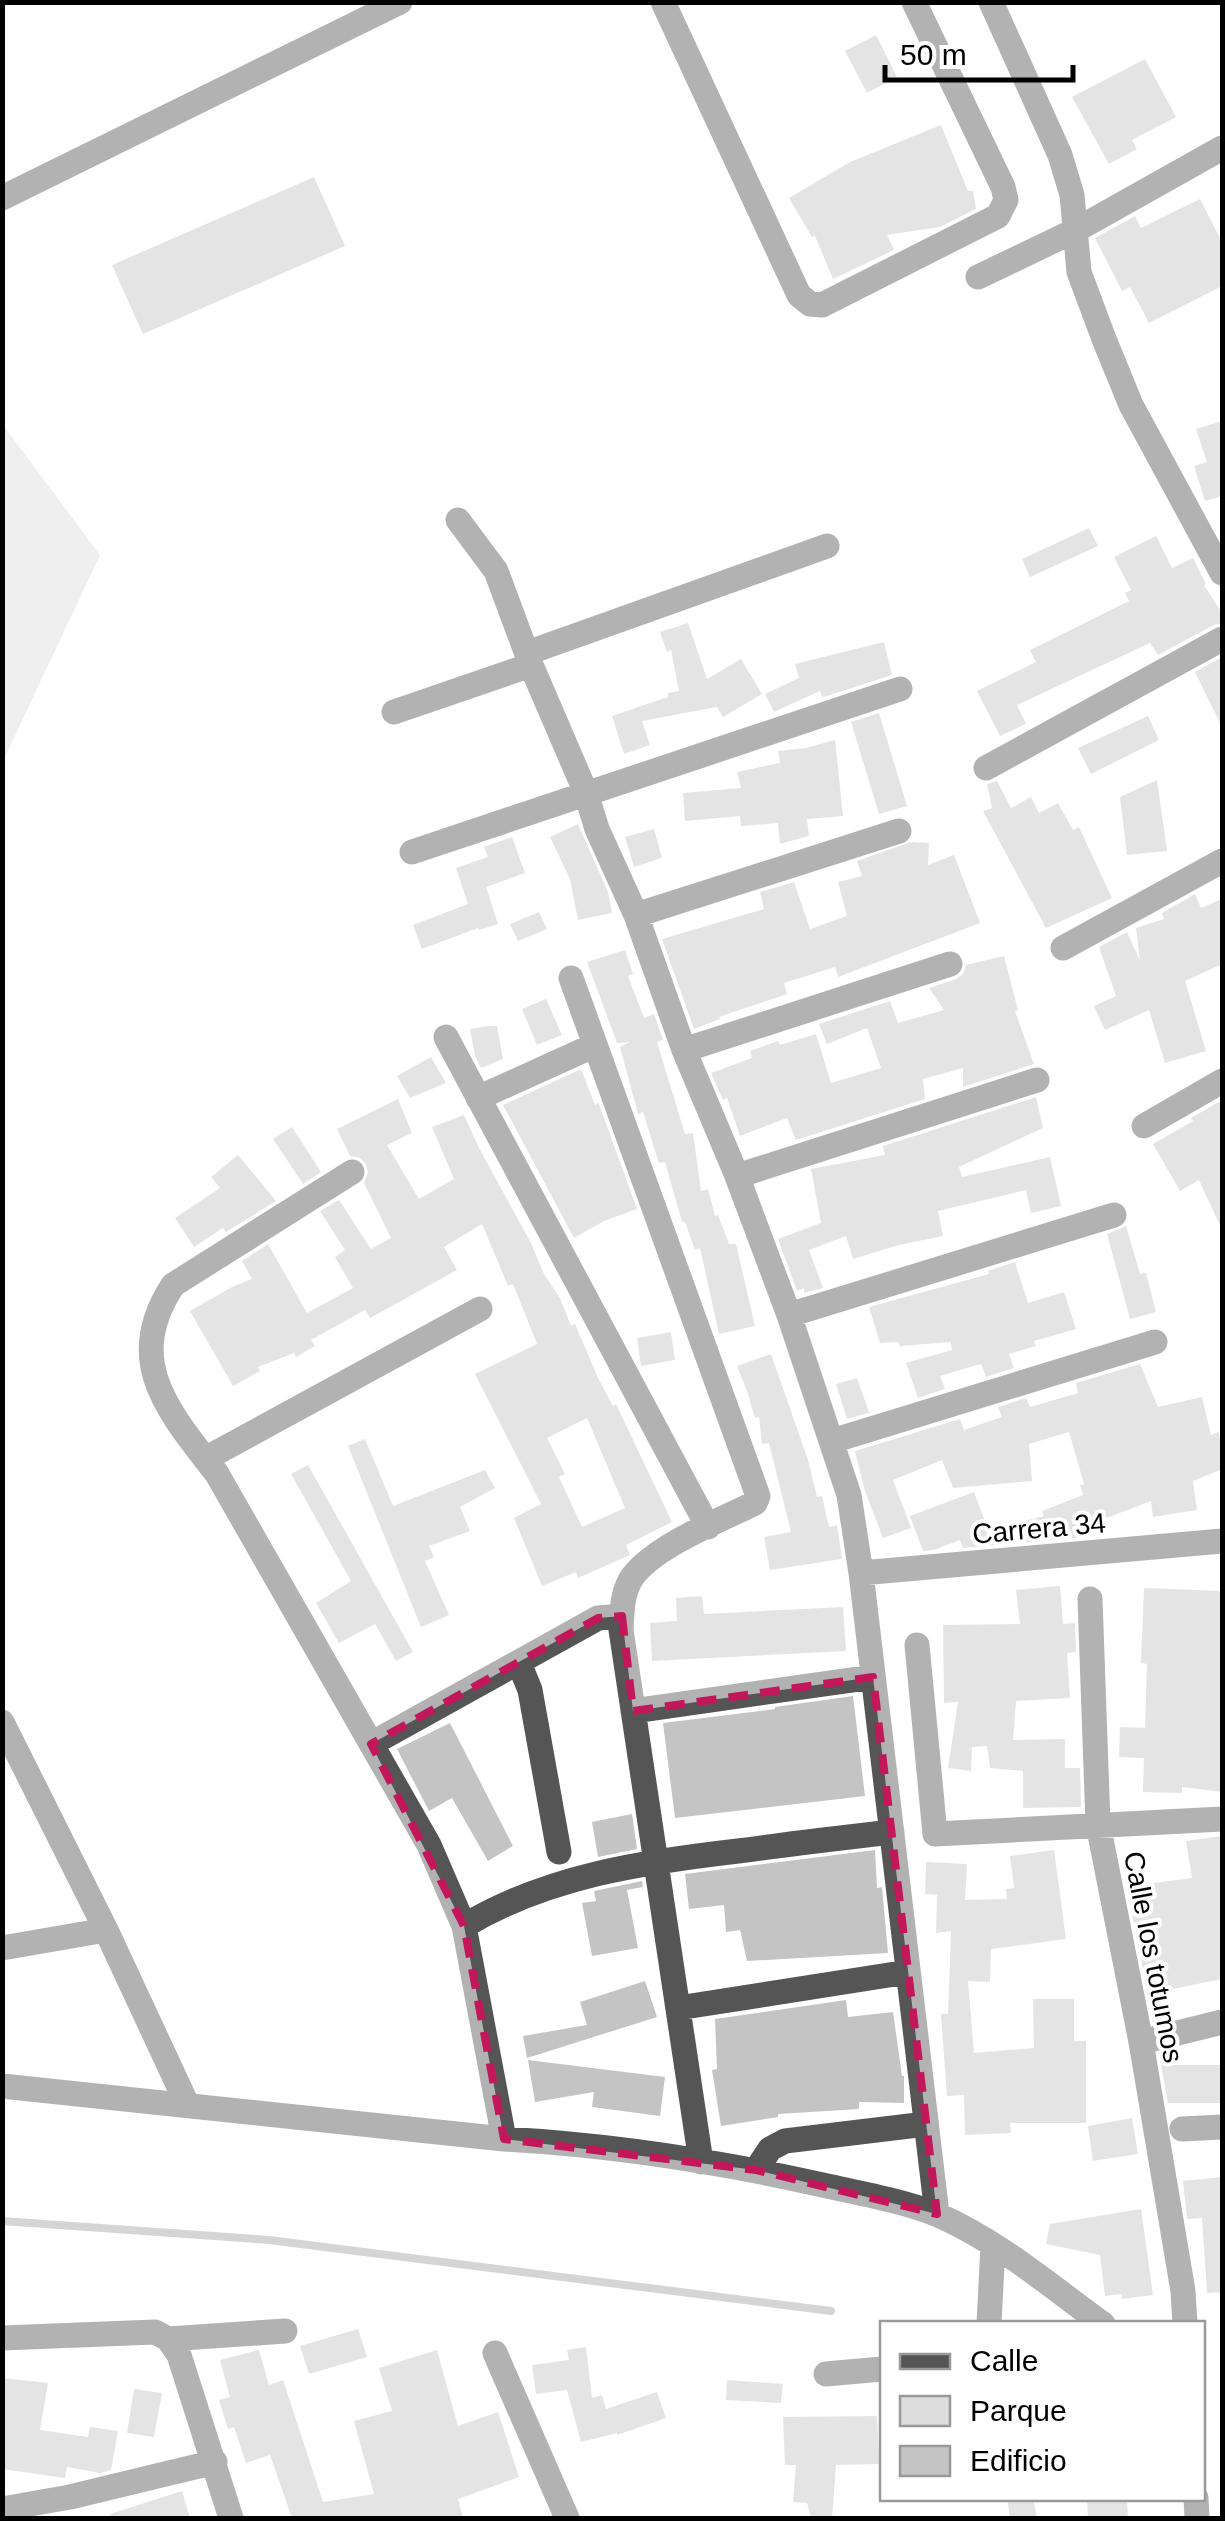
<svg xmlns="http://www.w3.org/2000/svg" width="1225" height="2521" font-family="Arial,sans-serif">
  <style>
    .green { fill: #dcdcdc }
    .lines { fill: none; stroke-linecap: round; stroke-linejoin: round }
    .stream { stroke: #a3a3a3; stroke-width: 8 }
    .building { fill: #c4c4c4; fill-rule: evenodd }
    .minor { stroke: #555; stroke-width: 25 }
    .marked { fill: none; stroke: #c2185b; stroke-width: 8; stroke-dasharray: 20 12; stroke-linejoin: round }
    .labels { text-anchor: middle; stroke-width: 8; stroke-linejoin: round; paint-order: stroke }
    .street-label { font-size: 28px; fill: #000; stroke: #fff }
  </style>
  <rect width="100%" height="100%" fill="#fff"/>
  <path class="green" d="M3,425L100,555L3,761Z"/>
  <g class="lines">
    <path class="stream" d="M2,2221L269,2240L831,2311"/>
  </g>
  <path class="building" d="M876,35L897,77L867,93L845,51Z
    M1145,59L1176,117L1132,140L1137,149L1109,164L1072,97Z
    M941,125L968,191H973L976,209L940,227L887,235L894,250L833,279L815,236L812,237L789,198L850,162Z
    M314,177L345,246L143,334L112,265Z
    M1200,199L1222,242V286L1149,323L1130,287L1122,291L1095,238L1135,216L1141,228Z
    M1222,421V496L1205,501L1194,466L1207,462L1196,429Z
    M1089,528L1098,546L1030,577L1022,559Z
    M1156,536L1172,568L1193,558L1206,584L1204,585L1222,613V623L1214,625L1158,655L1150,643L1017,705L1026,724L1000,736L977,691L1036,662L1030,650L1129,601L1125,593L1131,590L1114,557Z
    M688,623L707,679L741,659L762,694L723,717L717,707L642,721L650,745L624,754L612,716L668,697V693L679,691L671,650L667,652L660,632Z
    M884,642L892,675L827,696L822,697L820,691L774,712L765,694L799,678L795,664Z
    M1222,657V727L1195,672Z
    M879,713L907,806L879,814L851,722Z
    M1148,716L1159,740L1091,774L1078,748Z
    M835,740L843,816L807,819L809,836L780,844L778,823L741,826L740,816L685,821L683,793L741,788L737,772L780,763L778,751L806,748Z
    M1157,780L1167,851L1127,855L1120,797Z
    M997,781L1011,808L1031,797L1039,813L1058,803L1073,830L1079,827L1112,898L1046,928L983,811L992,808L987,784Z
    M578,824L608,892L612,913L578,920L570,879L550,837Z
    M654,829L662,858L634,867L625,837Z
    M512,837L525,873L486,887L498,924L479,930L478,928L422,949L413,925L468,904L456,868L488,857L484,847Z
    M911,842L929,843L928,865L954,855L980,923L838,977L835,967L784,983L787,994L719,1017L720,1019L694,1029L662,939L764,909L760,892L794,882L810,929L847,916L838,882L862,876L857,861Z
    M1195,894L1201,908L1222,899V964L1185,981L1206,1051L1165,1063L1149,1010L1105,1030L1094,1006L1116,996L1099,947L1127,932L1140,961L1136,928L1164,919L1162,913Z
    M539,912L547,929L518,941L510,924Z
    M625,950L633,974L628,976L644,1018L654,1014L663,1040L657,1042L685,1134L693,1133L701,1191L708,1189L715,1216L718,1215L729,1244H736L755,1326L719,1334L700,1248L695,1250L685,1222H682L665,1162L659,1163L643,1112L638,1114L620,1047L630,1042L617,1043L587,962Z
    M1004,956L1018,1010L1015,1011L1034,1064L963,1087V1068L923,1079L925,1099L796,1140L787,1118L740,1136L727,1098L723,1100L711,1073L752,1058L750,1051L778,1041L780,1045L816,1034L831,1083L881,1068L867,1028L827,1044L819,1024L890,1001L898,1023L944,1010L929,988L956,979L963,974L966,965Z
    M546,999L562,1035L537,1045L522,1009Z
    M488,1026H497L503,1059L481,1068L475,1056L470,1029Z
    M431,1057L446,1083L410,1098L397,1076Z
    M581,1069L595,1105L599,1103L600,1107L637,1209L604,1221L574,1238L503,1105Z
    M1036,1097L1043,1128L959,1167L962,1177L1050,1157L1061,1206L1031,1213L1026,1190L938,1211L943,1236L899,1245L853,1259L846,1236L809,1250L823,1288L804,1293V1288L797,1291L778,1239L821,1223L811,1169L885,1155L883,1146Z
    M398,1099L412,1133L387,1145L419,1199L454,1179L432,1127L464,1115L479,1148L531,1243L544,1274L560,1298L571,1326L575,1324L598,1378L613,1406L616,1404L672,1522L626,1545L630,1555L578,1578L576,1572L542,1586L514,1518L541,1504L475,1374L537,1344L513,1284L508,1286L482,1224L444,1247L457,1270L370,1318L365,1310L311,1340L315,1346L296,1357L294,1353L258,1367L260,1371L233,1386L190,1311L232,1287L252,1279L242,1261L268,1244L307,1313L353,1288L335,1257L345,1250L320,1211L339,1200L371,1249L391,1238L364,1183L368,1172L366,1164L359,1157L350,1156L337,1129ZM587,1418L625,1508L582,1527L559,1477L565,1474L547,1438Z
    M1222,1100V1230L1199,1180L1180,1191L1153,1144L1193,1121L1191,1118Z
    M292,1127L321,1172L303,1184L273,1139Z
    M238,1155L276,1201L226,1232L223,1228L194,1247L175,1218L220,1188L211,1177Z
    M1126,1226L1140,1274L1146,1273L1156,1312L1130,1319L1107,1234Z
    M1015,1262L1028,1303L1064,1292L1076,1329L1034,1341L1036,1346L1009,1354L1014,1368L986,1377L981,1364L940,1376L945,1389L918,1398L906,1363L952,1350L951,1342L900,1346L898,1342L880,1343L869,1307L989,1274L988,1271Z
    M671,1332L675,1360L641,1366L637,1338Z
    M771,1354L808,1460L817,1497L822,1496L829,1527L837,1525L842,1559L770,1570L764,1537L791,1532L769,1443L762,1444L759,1417L755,1418L747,1391L737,1366Z
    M1140,1364L1158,1407L1202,1397L1211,1435L1218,1432L1222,1442V1469L1193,1481L1197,1510L1153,1517L1151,1501L1080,1528L1084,1537L963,1548L960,1540L934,1550L923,1551L910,1516L974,1492L988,1530L1044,1516L1042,1511L1083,1495L1080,1485L1084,1484L1069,1432L1029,1444L1032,1481L953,1488L942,1460L893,1480L911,1528L883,1538L865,1491L855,1451L960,1419L964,1430L1002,1417L998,1407L1026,1398L1030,1407L1078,1393L1076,1383Z
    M857,1378L869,1412L875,1411L847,1419L836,1384Z
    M365,1439L393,1506L485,1470L495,1488L460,1507L470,1531L429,1546L434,1557L425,1561L449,1615L421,1627L348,1446Z
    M308,1465L413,1652L396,1661L375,1624L339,1643L316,1603L351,1581L291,1474Z
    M1060,1586L1063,1624L1075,1623L1076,1652L1067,1653L1070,1698L1016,1701L1013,1740L1065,1739V1768H1080L1081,1807L1023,1808V1771L990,1768L987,1746L972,1747L971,1771L948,1768L958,1702L944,1703L943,1625L1020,1624L1016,1590Z
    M1144,1588L1222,1591V1792L1182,1787V1793L1143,1792L1144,1758L1119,1757L1120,1727L1145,1728L1147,1664L1141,1663Z
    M702,1596L704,1614L843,1607L846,1651L652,1661L650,1623L677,1621L676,1598Z
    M853,1696L865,1796L675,1818L663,1723L775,1709V1707Z
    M450,1723L513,1846L488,1861L452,1798L429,1811L397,1749Z
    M632,1814L637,1849L598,1857L592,1822Z
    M1222,1836V1979L1148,1994L1127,1889L1154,1886V1883L1192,1878L1186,1841Z
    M875,1850L877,1888L882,1887L888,1953L747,1961L740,1930L726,1932L724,1905L689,1909L685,1874Z
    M1054,1850L1066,1939L991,1949L990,1982L968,1981L974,2053L1034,2048L1033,1999H1074V2041H1086V2123H1010L1011,2133L965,2135L964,2095L947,2096L941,2014H948L951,1931L936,1933L937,1895L925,1894L926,1862L967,1864L965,1900L1007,1899L1006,1889L1014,1888L1010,1856Z
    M642,1881L643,1887L627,1890L638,1948L592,1956L582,1903L596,1901L594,1891Z
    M645,1981L657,2017L527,2058L523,2036L587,2025L580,2002Z
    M846,2000L848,2017L893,2012L902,2076H904V2103L859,2102V2109L778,2114V2117L721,2126L712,2070L717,2069L715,2019Z
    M528,2060L665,2077L660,2116L592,2107L594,2092L535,2102Z
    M1161,2065H1222V2103H1168Z
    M1132,2118L1138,2154L1093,2161L1088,2126Z
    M1222,2177V2292L1207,2293L1202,2218L1187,2219L1183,2181Z
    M1141,2209L1153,2295L1122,2299V2294L1105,2296L1100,2255L1046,2244L1050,2224Z
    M358,2329L367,2357L309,2374L300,2346Z
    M586,2347L592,2398L602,2395L606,2409L657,2392L666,2418L617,2435V2433L581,2442L567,2390L536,2394L532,2365L569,2360L567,2350Z
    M259,2350L269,2385L283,2380L323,2502L374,2494L354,2421L392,2411L379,2368L437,2350L458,2426L498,2412L519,2477L458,2499L463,2518H292L270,2455L246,2463L234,2427L228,2429L219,2400L230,2397L220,2360Z
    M2,2378L48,2383L40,2430L88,2437L90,2427L118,2431L111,2470L100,2473L67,2467L65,2478L2,2469Z
    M727,2380L783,2384L781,2403L726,2400Z
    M134,2389L162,2393L154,2437L127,2433Z
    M877,2416L879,2464L836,2465L832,2518H811L807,2503L793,2502L796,2465H785L783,2417Z
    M182,2491L190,2518H110V2514Z
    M1007,2498H1033L1037,2518H1010Z
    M1087,2498H1127L1128,2518H1088Z"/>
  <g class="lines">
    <path class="minor" d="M663,2L799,295L810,304L822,305L998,216L1006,200L1003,187L914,2
      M991,2L1060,155L1072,195L1079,272L1104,339L1131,405L1222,573
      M2,198L400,2
      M978,277L1076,230L1222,148
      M458,520L496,571L531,665L586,793L597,829L636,915L684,1050L737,1176L789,1315L849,1495L861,1573L937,2214
      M527,653L827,546
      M394,712L531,665
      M986,768L1222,639
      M412,852L900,689
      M636,915L899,831
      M1063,948L1222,861
      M571,978L758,1496L755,1503C719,1521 657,1545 633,1576C622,1591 622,1611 621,1630L701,2162
      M446,1037L708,1527
      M684,1050L950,964
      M478,1098L595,1045
      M1144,1126L1222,1081
      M352,1172L173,1285C122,1362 170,1413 217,1474L429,1845L464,1926L504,2139
      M737,1176L1037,1080
      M789,1315L1114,1215
      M832,1441L1155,1342
      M205,1459L480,1309
      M861,1573L1222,1541
      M1090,1599L1098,1824L1141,2042L1183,2291L1185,2324
      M917,1645L935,1834L1222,1819
      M519,1663L530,1690L559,1852
      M633,1711L873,1677
      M2,1722L106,1930L187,2104
      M371,1744L598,1618L622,1616
      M464,1926C547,1876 643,1862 738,1851C789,1844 840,1838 892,1832
      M2,1948L106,1930
      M678,2008L908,1972
      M1141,2042L1222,2022
      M2,2086L504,2139C612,2145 722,2162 827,2186C860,2193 907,2202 938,2215C998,2241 1050,2286 1103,2324
      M1182,2129L1222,2127
      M756,2170L770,2149L785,2141L926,2124
      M989,2324L993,2245
      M2,2338L155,2332L168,2339L179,2355L231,2518
      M168,2339L285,2331
      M495,2353L567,2518
      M826,2374L882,2369
      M1196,2498L1197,2518
      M2,2509L70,2497L215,2462"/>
  </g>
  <path d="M0 0H1225V2521H0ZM622,1616L633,1711L873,1677L937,2214L756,2170L504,2139L464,1926L371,1744L598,1618Z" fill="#fff" fill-opacity=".55" fill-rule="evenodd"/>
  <path class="marked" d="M622,1616L633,1711L873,1677L937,2214L756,2170L504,2139L464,1926L371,1744L598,1618Z"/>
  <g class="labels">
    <g class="street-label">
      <text transform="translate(1039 1528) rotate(-5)" y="10">Carrera 34</text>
      <text transform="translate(1154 1957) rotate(79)" y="10">Calle los totumos</text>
    </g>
  </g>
  <rect width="1225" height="2521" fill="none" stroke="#000000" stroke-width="10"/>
  <rect x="880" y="2321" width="325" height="180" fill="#ffffff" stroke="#999999" stroke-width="2.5"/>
  <rect x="900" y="2354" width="50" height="15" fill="#555555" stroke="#999999" stroke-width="2.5"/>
  <text x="970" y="2371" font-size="30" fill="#000000">Calle</text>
  <rect x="900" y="2396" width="50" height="30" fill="#dcdcdc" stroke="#999999" stroke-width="2.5"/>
  <text x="970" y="2421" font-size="30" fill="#000000">Parque</text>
  <rect x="900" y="2446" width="50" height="30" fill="#c4c4c4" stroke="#999999" stroke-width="2.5"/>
  <text x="970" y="2471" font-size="30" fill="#000000">Edificio</text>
  <path d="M885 65v15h188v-15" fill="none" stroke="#000000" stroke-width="5"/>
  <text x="900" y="65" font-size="30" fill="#000000" stroke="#ffffff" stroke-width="8" paint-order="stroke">50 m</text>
</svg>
